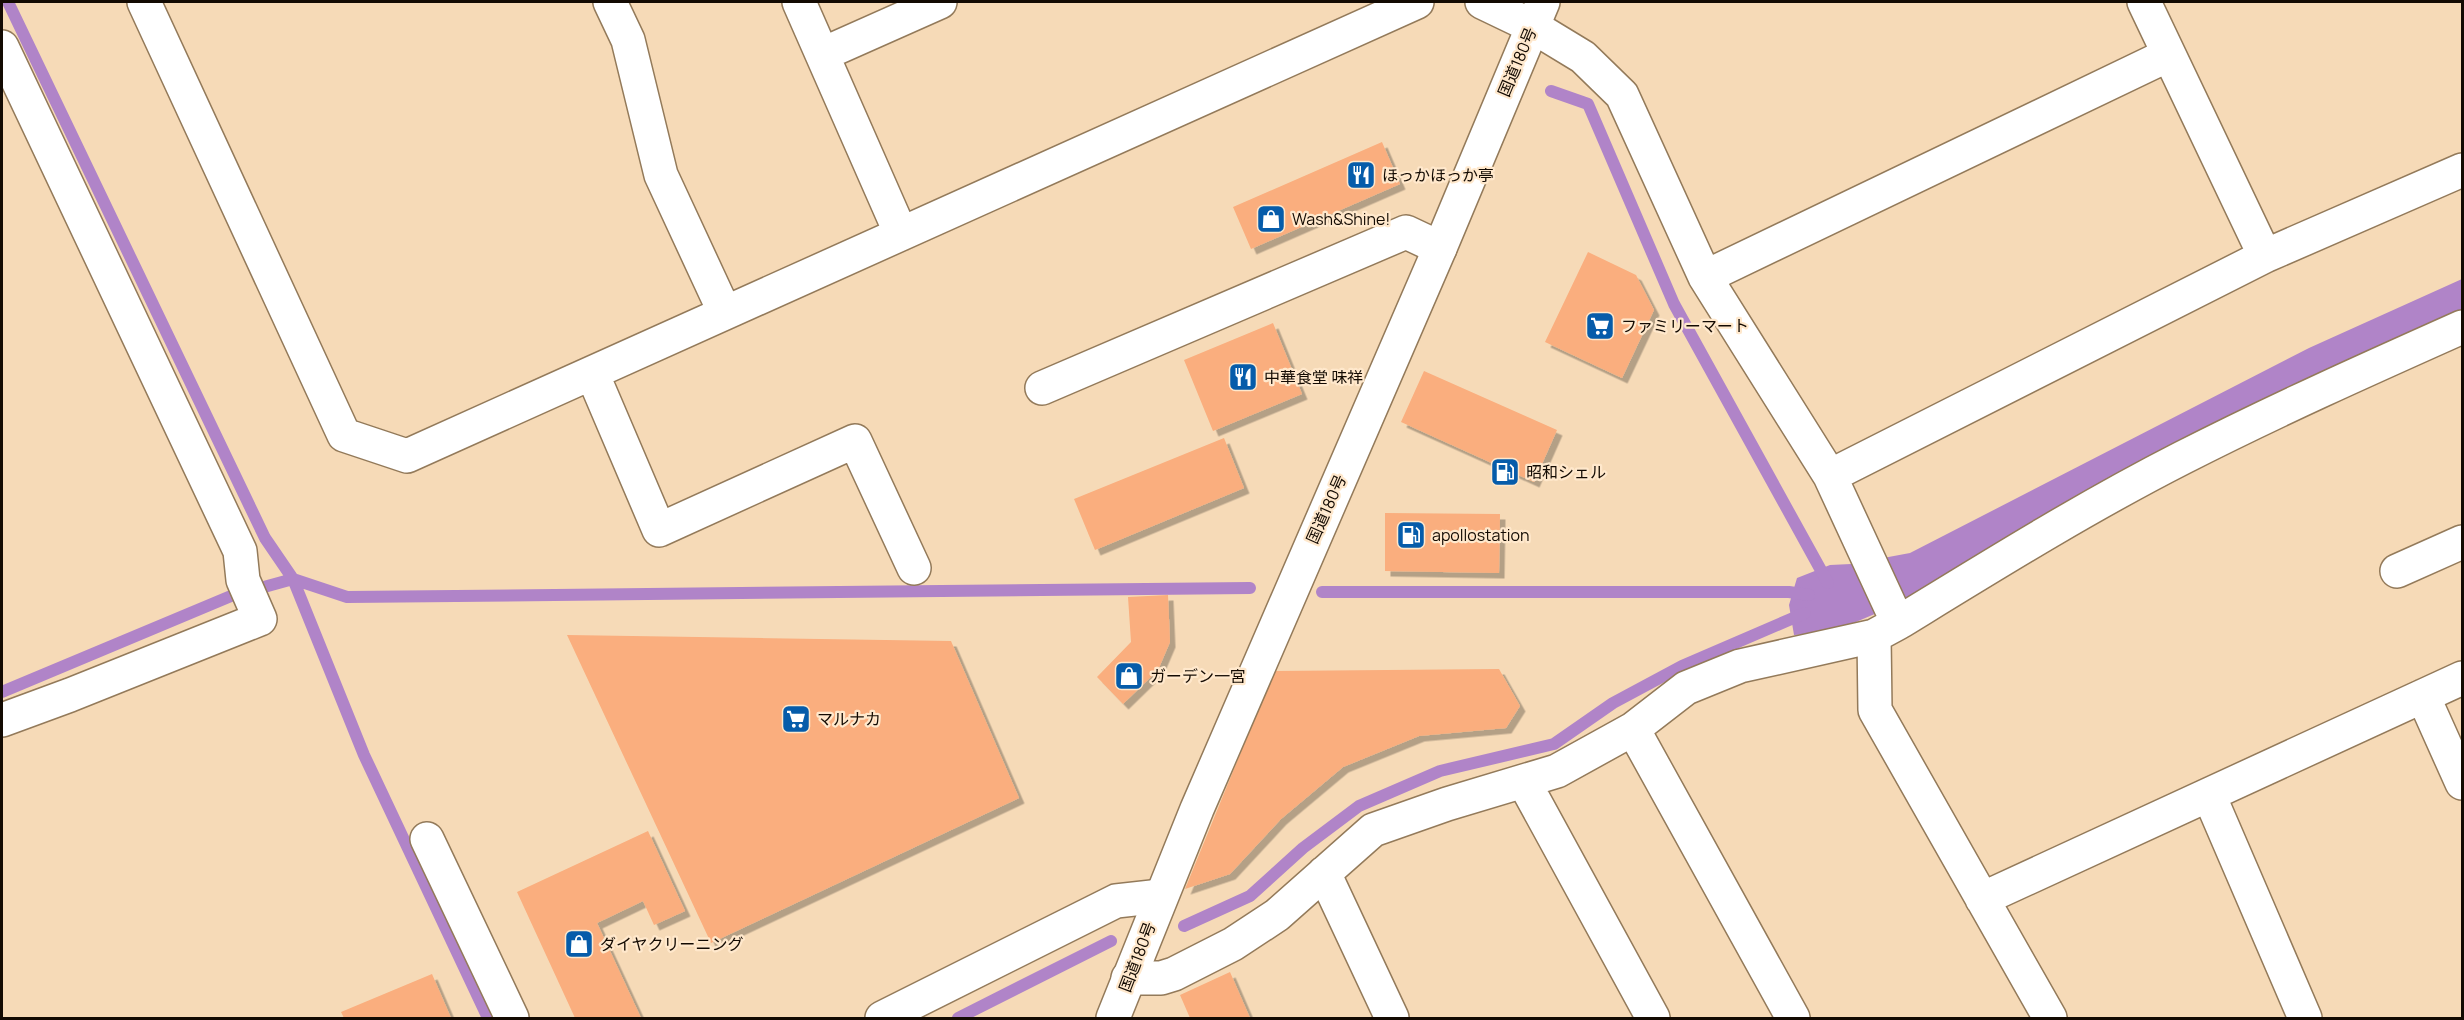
<svg xmlns="http://www.w3.org/2000/svg" width="2464" height="1020" font-family="Manrope,'Noto Sans JP',sans-serif">
  <style>
    .water { fill: #b084c8 }
    .lines { fill: none; stroke-linecap: round; stroke-linejoin: round }
    .stream { stroke: #b084c8; stroke-width: 12 }
    .building { fill: #faae7e; filter: url(#shadow) }
    .street-casing { stroke: #937a5a; stroke-width: 36 }
    .highway-casing { stroke: #937a5a; stroke-width: 36 }
    .street { stroke: #fff; stroke-width: 33 }
    .highway { stroke: #fff; stroke-width: 33 }
    .labels { text-anchor: middle; stroke-width: 4.5; stroke-linejoin: round; paint-order: stroke }
    .street-label { font-size: 16px; fill: #130a02; stroke: #ffe8cc }
    .poi-label { font-size: 16px; fill: #130a02; stroke: #ffe8cc; text-anchor: start }
  </style>
  <defs>
    <filter id="shadow"><feDropShadow dx="5.5" dy="5.5" stdDeviation="0" flood-color="#0004"/></filter>
  </defs>
  <rect width="100%" height="100%" fill="#f6dab7"/>
  <path class="water" d="M2462,279V316L1910,599L1830,633L1794,635L1789,605L1797,578L1830,565L1851,564L1910,553L2309,348Z"/>
  <g class="lines">
    <path class="stream" d="M8,2L265,538L293,579L364,755L488,1018
      M1551,91L1588,104L1674,304L1828,583
      M1322,592H1789L1809,595
      M2,692L231,596L293,579L347,597L1250,588
      M1184,926L1250,896L1303,848L1359,806L1440,771L1554,744L1613,703L1682,666L1805,613
      M958,1018L1111,941"/>
  </g>
  <path class="building" d="M1382,142L1400,184L1251,249L1233,207Z
    M1588,252L1636,275L1654,310L1622,378L1545,342Z
    M1273,323L1302,394L1213,431L1184,360Z
    M1424,371L1557,430L1534,482L1401,422Z
    M1224,438L1244,488L1095,550L1074,499Z
    M1385,513L1500,514L1499,573L1385,571Z
    M1168,595L1170,642L1158,670L1123,704L1097,677L1131,642L1128,597Z
    M567,635L951,641L1019,798L711,943Z
    M1499,669L1520,706L1506,728L1419,736L1343,767L1281,819L1230,874L1185,889L1274,671Z
    M648,831L685,911L654,925L643,901L597,923L641,1018H575L517,892Z
    M1230,972L1250,1018H1190L1180,995Z
    M432,974L451,1018H344L341,1012Z"/>
  <g class="lines">
    <g class="street-casing">
      <path id="street" d="M144,2L344,435L407,456L1417,2
        M610,2L628,40L661,175L725,313
        M799,2L901,234
        M1482,2L1532,26L1583,57L1622,95L1705,277L1830,476L1898,623L1874,636L1875,710L2050,1018
        M2144,2L2265,256
        M2,47L240,551L243,580L260,619L70,695L2,720
        M823,54L940,2
        M1705,277L2168,55
        M592,373L659,530L855,441L914,568
        M1042,388L1406,232L1440,248
        M1830,476L2265,256L2462,170
        M2397,571L2462,542
        M1898,623C1991,566 2084,508 2182,458C2274,411 2368,369 2462,327
        M2423,696L2462,783
        M1633,729L1793,1018
        M1524,782L1653,1018
        M2209,795L2305,1018
        M427,839L512,1018
        M1324,873L1392,1018
        M1982,899L2462,678
        M1128,978H1161L1174,974L1233,944L1277,915L1373,830L1447,804L1557,771L1633,729L1686,688L1740,666L1874,636
        M882,1018L1116,901L1161,896"/>
    </g>
    <g class="highway-casing">
      <path id="highway" d="M1113,1018L1197,809L1440,248L1543,2"/>
    </g>
    <use href="#street" class="street"/>
    <use href="#highway" class="highway"/>
  </g>
  <defs>
    <g id="restaurant-square" transform="scale(1.5)"><rect x="-9" y="-9" width="18" height="18" rx="4" fill="#065caa" stroke="#ffe8cc"/><path d="M-5-6h1v4h1v-4h1v4h1v-4h1v5L-1.5 .5V6h-2V.5L-5-1ZM5-6V6H3V1.5H1.5Q1.5-4 5-6Z" fill="#fff"/></g>
    <g id="shop-square" transform="scale(1.5)"><rect x="-9" y="-9" width="18" height="18" rx="4" fill="#065caa" stroke="#ffe8cc"/><path d="M-5-2.5h2.3a2.7 3.5 0 0 1 5.4 0H5L5.5 6h-11ZM-1.5-2.5h3a1.5 2.3 0 0 0-3 0Z" fill="#fff"/></g>
    <g id="supermarket-square" transform="scale(1.5)"><rect x="-9" y="-9" width="18" height="18" rx="4" fill="#065caa" stroke="#ffe8cc"/><path d="M-6-5.5h2.5l.6 2H6L4.5 2H-2.5L-4.4-4H-6ZM-1.5 3.2a1.3 1.3 0 1 0 .1 0ZM3 3.2a1.3 1.3 0 1 0 .1 0Z" fill="#fff"/></g>
    <g id="fuel-square" transform="scale(1.5)"><rect x="-9" y="-9" width="18" height="18" rx="4" fill="#065caa" stroke="#ffe8cc"/><path d="M-5.5-6h7V0h2V4h1.3V-2.5L3-4.5l.8-.8L6-3V5H2.5V1h-1V6h-7ZM-4.2-4.7v3.2H.2V-4.7Z" fill="#fff"/></g>
  </defs>
  <g fill-rule="evenodd">
    <use href="#restaurant-square" x="1361" y="175"/>
    <use href="#shop-square" x="1271" y="219"/>
    <use href="#supermarket-square" x="1600" y="326"/>
    <use href="#restaurant-square" x="1243" y="377"/>
    <use href="#fuel-square" x="1505" y="472"/>
    <use href="#fuel-square" x="1411" y="535"/>
    <use href="#shop-square" x="1129" y="676"/>
    <use href="#supermarket-square" x="796" y="719"/>
    <use href="#shop-square" x="579" y="944"/>
  </g>
  <g class="labels">
    <g class="street-label">
      <text transform="translate(1517 62) rotate(-67)" y="6">国道180号</text>
      <text transform="translate(1326 509) rotate(-66)" y="6">国道180号</text>
      <text transform="translate(1137 957) rotate(-69)" y="6">国道180号</text>
    </g>
    <g class="poi-label">
      <text x="1382" y="181">ほっかほっか亭</text>
      <text x="1292" y="225">Wash&amp;Shine!</text>
      <text x="1621" y="332">ファミリーマート</text>
      <text x="1264" y="383">中華食堂 味祥</text>
      <text x="1526" y="478">昭和シェル</text>
      <text x="1432" y="541">apollostation</text>
      <text x="1150" y="682">ガーデン一宮</text>
      <text x="817" y="725">マルナカ</text>
      <text x="600" y="950">ダイヤクリーニング</text>
    </g>
  </g>
  <rect width="2464" height="1020" fill="none" stroke="#130a02" stroke-width="6"/>
</svg>
